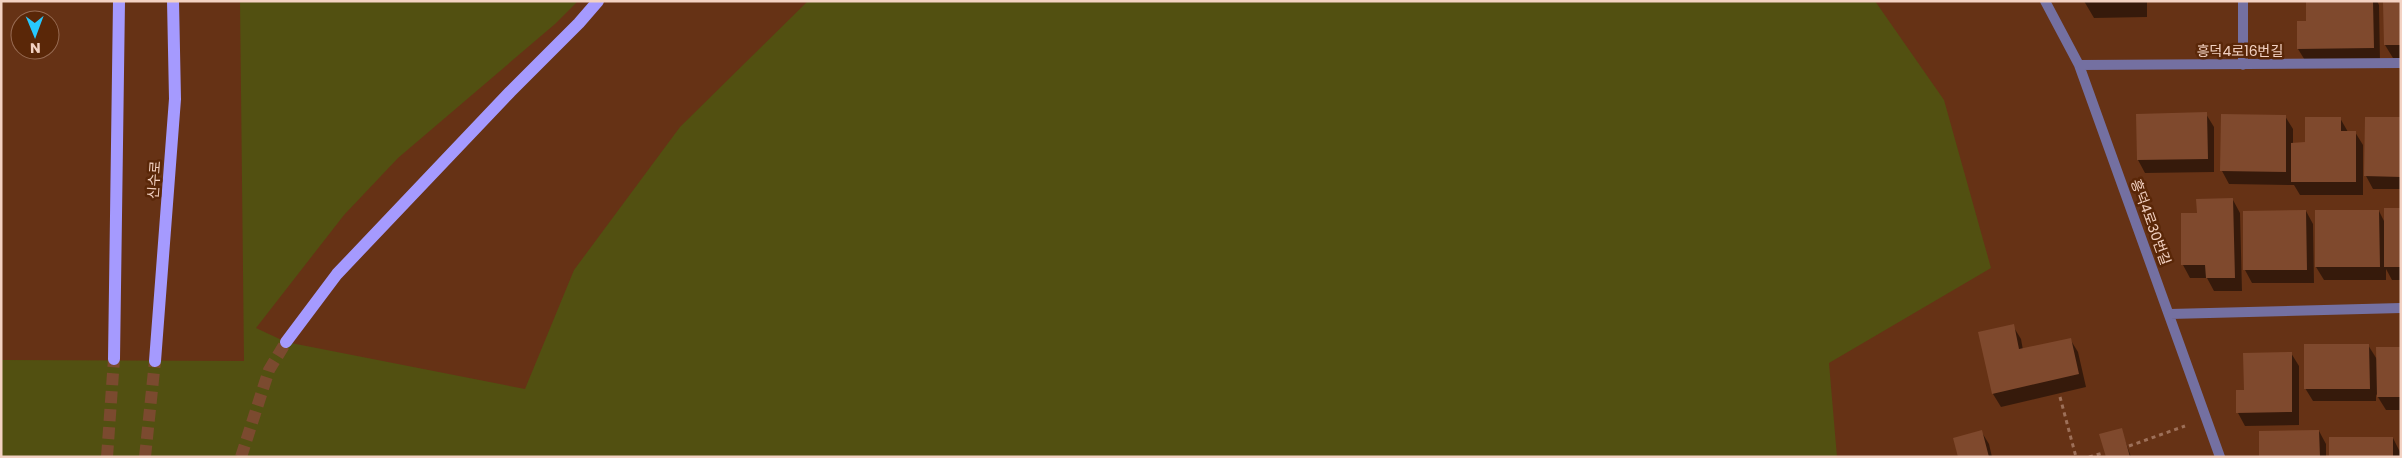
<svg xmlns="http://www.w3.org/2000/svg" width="2402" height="458" font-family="Poppins,'Noto Sans KR',sans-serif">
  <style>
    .green { fill: #525011 }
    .shadow { fill: #0007 }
    .building { fill: #7f492d }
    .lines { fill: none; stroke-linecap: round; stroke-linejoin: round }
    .primary-tunnel { stroke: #7b4a2f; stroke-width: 12; stroke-dasharray: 12 6; stroke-linecap: butt }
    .path { stroke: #9d7059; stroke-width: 3; stroke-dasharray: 4 4; stroke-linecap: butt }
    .minor { stroke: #7470a1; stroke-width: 10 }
    .primary { stroke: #a59afe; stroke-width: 12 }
    .labels { text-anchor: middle; stroke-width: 5; stroke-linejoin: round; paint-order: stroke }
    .street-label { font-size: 14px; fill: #f3d2c3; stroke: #5a2708 }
  </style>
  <rect width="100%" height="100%" fill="#663215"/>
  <path class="green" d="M240,1H578L555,24L398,158L344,215L256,328L286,342L525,389L574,270L680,127L808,1H1875L1944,100L1991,268L1829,363L1837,457H1V360L244,361Z"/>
  <path class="shadow" d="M2084,1H2147V17L2094,18Z
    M2307,1H2377L2379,5L2380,61L2306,62L2298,49L2308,22Z
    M2384,1H2401V58H2393L2385,45Z
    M2206,114L2214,127V172L2145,173L2138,160L2137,115Z
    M2222,116H2285L2293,129V144H2306L2340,118L2348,132H2355L2363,145V195H2300L2294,185L2229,184L2222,171Z
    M2401,119V189H2373L2366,176Z
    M2233,200L2240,213L2242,291H2214L2207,278H2190L2183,265L2198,214Z
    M2401,209V280H2392L2386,269V280H2324L2316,267V211H2379L2385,223Z
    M2306,211L2313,224L2314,283H2252L2245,270L2244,212Z
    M2013,326L2021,339L2023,350L2070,339L2078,352L2086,387L2001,407L1993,394Z
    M2368,345L2378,361L2401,348V410H2386L2376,394V401H2313L2305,388Z
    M2291,353L2299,366V425L2245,426L2238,413L2245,391Z
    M2121,429L2131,457H2107Z
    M1981,431L1989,444L1992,457H1960Z
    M2319,431L2326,444V457H2260Z
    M2393,438L2400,452V457H2330Z"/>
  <path class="building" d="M2306,1H2373L2374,48L2297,49V21H2306Z
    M2383,1H2401V45H2384Z
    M2207,112L2208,159L2137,160L2136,114Z
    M2221,114L2286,115V172L2220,171Z
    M2305,117H2341V131H2356V182H2291V143L2305,142Z
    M2365,117H2401V177L2364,176Z
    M2233,198L2235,278H2206L2205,265H2181V213H2197L2196,199Z
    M2384,208H2401V267H2384Z
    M2306,210L2307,270H2243V211Z
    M2315,210H2379L2380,267H2315Z
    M2014,324L2019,349L2071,338L2079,374L1992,394L1978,332Z
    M2304,344H2369L2370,389H2304Z
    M2376,347H2401V397H2377Z
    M2292,352V412L2236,413V390H2244L2243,353Z
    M2122,428L2130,457H2106L2099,434Z
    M1982,430L1989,457H1958L1953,438Z
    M2319,430L2320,457H2259V431Z
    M2329,437H2393V457H2329Z"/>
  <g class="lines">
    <path class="primary-tunnel" d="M107,457L114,359
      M145,457L155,361
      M241,457L269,370L286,342"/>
    <path class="path" d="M2060,397L2076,457
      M2129,446L2185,426
      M2089,457L2103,453"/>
    <path class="minor" d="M2045,1L2079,65L2220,457
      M2243,1V65
      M2079,65L2401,63
      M2170,314L2401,308"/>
    <path class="primary" d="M286,342L337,274L510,92L579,23L598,1
      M114,359L119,1
      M155,361L175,99L173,1"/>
  </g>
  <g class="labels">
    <g class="street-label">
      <text x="2240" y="56">흥덕4로16번길</text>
      <text transform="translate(154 180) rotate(-86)" y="5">신수로</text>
      <text transform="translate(2151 222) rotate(70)" y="5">흥덕4로30번길</text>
    </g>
  </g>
  <rect width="2402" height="458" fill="none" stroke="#f3d2c3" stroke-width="5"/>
  <g transform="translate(35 35) rotate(179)"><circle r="24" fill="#5a2708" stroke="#976b53"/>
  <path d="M0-4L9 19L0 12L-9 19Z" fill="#27c8fe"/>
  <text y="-8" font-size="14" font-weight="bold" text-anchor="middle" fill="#f3d2c3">N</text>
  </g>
</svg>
